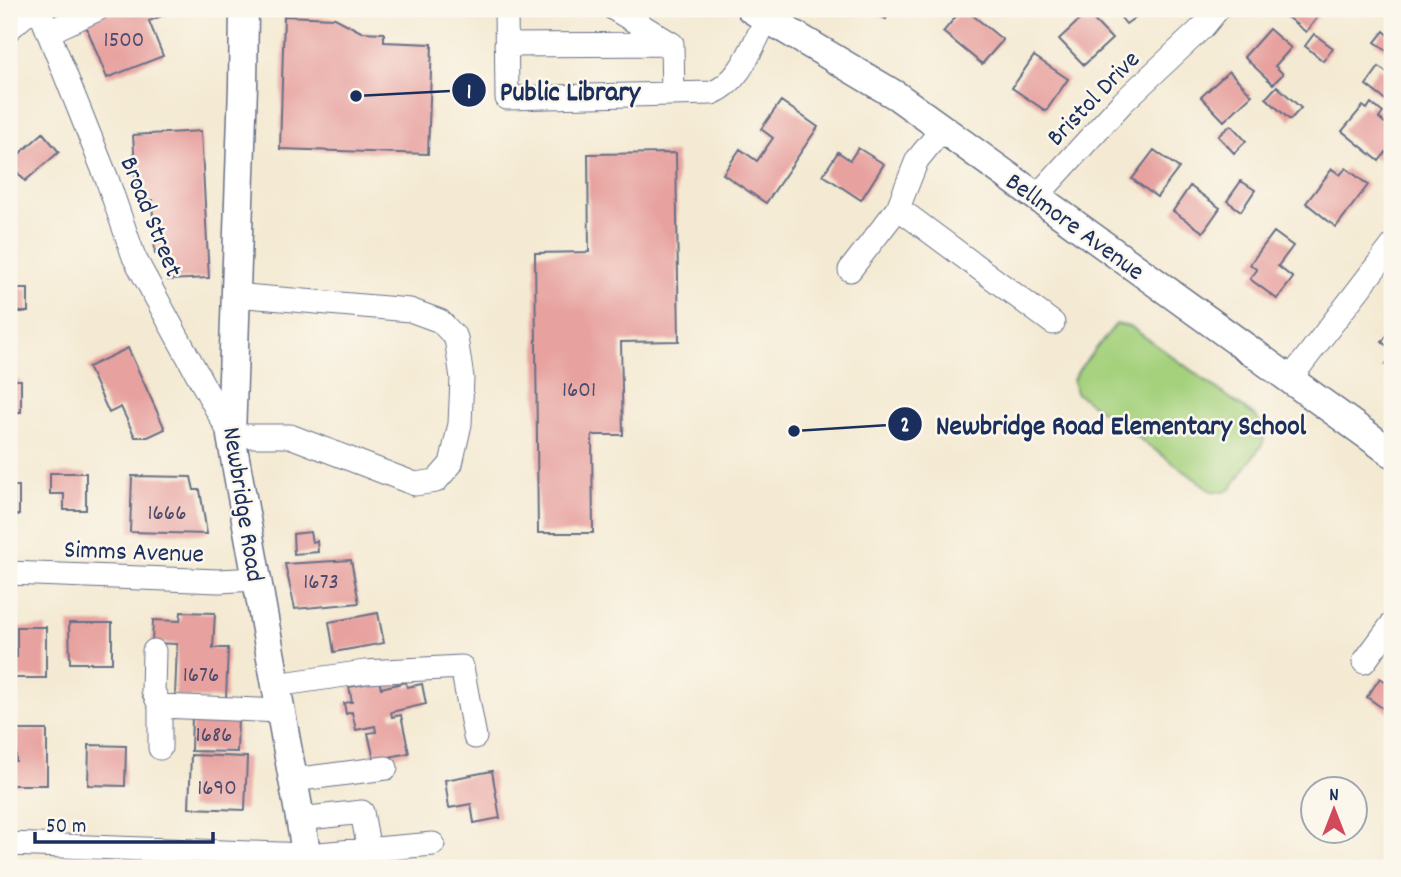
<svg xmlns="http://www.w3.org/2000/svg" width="1401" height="877" font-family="Dekko,sans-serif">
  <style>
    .green { fill: #a5d17d; stroke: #60806e; stroke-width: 2 }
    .building { fill: #e7a19f }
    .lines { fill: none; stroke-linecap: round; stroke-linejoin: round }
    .minor-casing { stroke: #677087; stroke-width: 25 }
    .major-casing { stroke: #677087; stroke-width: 31 }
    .minor { stroke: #fff; stroke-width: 23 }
    .major { stroke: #fff; stroke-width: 28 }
    .labels { text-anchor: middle; stroke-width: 5; stroke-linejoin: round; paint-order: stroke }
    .number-label { font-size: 23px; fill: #4e4c6e }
    .street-label { font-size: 26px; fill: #1b2f5e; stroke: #fbf7ec }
    .leader { fill: none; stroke: #1b2f5e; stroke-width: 2.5 }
    .callout-dot { fill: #1b2f5e; stroke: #fbf7ec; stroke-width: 2.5 }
    .mark-label { font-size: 21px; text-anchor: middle; font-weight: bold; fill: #fff }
    .callout-label { font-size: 28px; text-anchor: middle; font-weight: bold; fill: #1b2f5e; stroke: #fbf7ec; stroke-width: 5; stroke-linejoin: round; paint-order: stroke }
  </style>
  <rect width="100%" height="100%" fill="#fbf7ec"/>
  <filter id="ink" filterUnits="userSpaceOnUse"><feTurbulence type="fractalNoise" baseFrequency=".0143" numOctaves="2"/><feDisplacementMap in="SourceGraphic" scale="14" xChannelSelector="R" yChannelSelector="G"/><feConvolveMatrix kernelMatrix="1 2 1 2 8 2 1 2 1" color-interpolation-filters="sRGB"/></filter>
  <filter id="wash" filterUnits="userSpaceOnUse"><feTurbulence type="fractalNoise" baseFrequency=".00686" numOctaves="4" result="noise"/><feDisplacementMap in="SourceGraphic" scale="28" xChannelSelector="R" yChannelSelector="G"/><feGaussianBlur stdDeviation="1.57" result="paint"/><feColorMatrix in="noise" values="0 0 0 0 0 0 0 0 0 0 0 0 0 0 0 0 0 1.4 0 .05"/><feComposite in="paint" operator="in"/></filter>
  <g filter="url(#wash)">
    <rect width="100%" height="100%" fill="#f4ead3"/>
    <path class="green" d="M1116,324L1131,327L1256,417L1265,430L1263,443L1231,488L1225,492L1212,491L1076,393L1073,380L1080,368Z"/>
    <g id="blocks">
      <path class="building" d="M116,9H179L149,21L163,56L107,78L84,21Z
        M868,9H891L886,19Z
        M962,9H965L1003,40L982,64L943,32Z
        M1114,9H1147L1126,24Z
        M1286,9H1324L1306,32L1282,13Z
        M1087,13L1112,39L1084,65L1059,39Z
        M284,16L335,18L361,32L384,33V42L432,44L428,154L280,149Z
        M1269,29L1291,48L1275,66L1283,74L1273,84L1244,57Z
        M1384,31L1392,38V55L1375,42Z
        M1314,34L1333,48L1323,61L1305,46Z
        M1034,56L1068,79L1046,111L1012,88Z
        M1379,67L1391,76L1392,74V105L1366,85Z
        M1229,71L1252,95L1224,121L1201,97Z
        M1277,86L1301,108L1290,120L1266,98Z
        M781,101L818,127L766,203L723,174L740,149L757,161L773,138L761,129Z
        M1371,103L1383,113L1379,118L1392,129V151L1389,154L1386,152L1379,161L1342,131L1363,106L1367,109Z
        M1231,125L1246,141L1234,153L1218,136Z
        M201,131L209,278L168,280L166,253L155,254L152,200H137L133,135Z
        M43,133L59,152L25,181L9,163Z
        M858,148L884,164L861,200L823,175L838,152L850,160Z
        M1154,150L1179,168L1157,197L1132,179Z
        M676,153L679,341L621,342L623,435H592L593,533H538L535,253L589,252L588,154Z
        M1346,168L1368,185L1336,227L1306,203L1332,169L1340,175Z
        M1241,181L1255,190L1241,211L1227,201Z
        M1190,186L1220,208L1203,232L1173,211Z
        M1274,232L1293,246L1278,266L1293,278L1277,299L1250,279L1257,270L1250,264Z
        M9,273L14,274V289H28V312H11V319H9Z
        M1392,328V350L1382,342Z
        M128,348L165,429L148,437H135L121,407L109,413L88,367Z
        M1392,355V370L1385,365Z
        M9,380H21V412H9Z
        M50,473H86V510H64V494H50Z
        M132,476L191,477L194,490H200L207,534L130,532Z
        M9,486H19V515H9Z
        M310,532L312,542L317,541L318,552L294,554L293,534Z
        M351,560L359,603L295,609L285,564Z
        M181,612L215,613L213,648H228L226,699L175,697L177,644L152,643L153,620L180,621Z
        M378,613L384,643L334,652L329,622Z
        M69,623H112V663H70Z
        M17,627H46V678H9V657H17Z
        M1380,678L1388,683L1392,678V715L1367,697Z
        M379,681L381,688L406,682L407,687L422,684L426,704L391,712L392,717L401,715L409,753L374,760L368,733L376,732L375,726L356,730L352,712L346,714L344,703L352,702L349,687Z
        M192,714L238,715L237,752L191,751Z
        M16,730H47V785H9V761H16Z
        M89,745L126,746L125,786L88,785Z
        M191,755L247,757L245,810L189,808Z
        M492,771L500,818L474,823L471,804L449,808L445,780Z"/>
    </g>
  </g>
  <g filter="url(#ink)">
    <use href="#blocks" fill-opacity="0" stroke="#677087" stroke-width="2"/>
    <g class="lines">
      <g class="minor-casing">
        <path id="minor" d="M39,9L107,179L134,257L231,436H290L415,484L436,481L451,464L460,424L462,378L456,338L440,321L410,310L234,295
          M506,9L507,98L712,93C741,82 753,44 767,18
          M614,9L672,44L673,94
          M779,25L788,9
          M9,29L32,9
          M49,32L98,9
          M506,45L672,44
          M943,128L917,160L898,208L1053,323
          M1037,196L1122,103L1204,26L1218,9
          M850,270L898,208
          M1290,379L1392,246
          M9,573L219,581L256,579
          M154,651L153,691L160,706L281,711
          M1364,662L1392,624
          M276,685L365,672L462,667L475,737
          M160,748V706
          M293,780L386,768
          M300,819L362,812L369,850
          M9,844L307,855L433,844"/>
      </g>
      <g class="major-casing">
        <path id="major" d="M244,9L243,86L231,436L309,868
          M751,9L897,96L1392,453"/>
      </g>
      <use href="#minor" class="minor"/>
      <use href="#major" class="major"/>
    </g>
  </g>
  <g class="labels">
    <g class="number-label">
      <text x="124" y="46">1500</text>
      <text x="579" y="396">1601</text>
      <text x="167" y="519">1666</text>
      <text x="321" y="588">1673</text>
      <text x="201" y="681">1676</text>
      <text x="214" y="741">1686</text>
      <text x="217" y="794">1690</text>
    </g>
    <g class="street-label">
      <text transform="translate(1092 97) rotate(-46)" y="9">Bristol Drive</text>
      <text transform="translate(153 216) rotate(68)" y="9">Broad Street</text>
      <text transform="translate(1076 225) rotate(36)" y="9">Bellmore Avenue</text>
      <text transform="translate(245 504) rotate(81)" y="9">Newbridge Road</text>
      <text transform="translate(134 550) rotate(2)" y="9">Simms Avenue</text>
    </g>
  </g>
  <path class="leader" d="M356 96L469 90M794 431L905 424"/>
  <g class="callout-dot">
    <circle cx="356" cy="96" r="7"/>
    <circle cx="794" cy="431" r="7"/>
    <circle cx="469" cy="90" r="18"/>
    <circle cx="905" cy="424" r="18"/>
  </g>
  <g class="mark-label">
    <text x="469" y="98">1</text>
    <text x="905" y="431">2</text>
  </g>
  <g class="callout-label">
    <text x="570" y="100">Public Library</text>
    <text x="1121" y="434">Newbridge Road Elementary School</text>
  </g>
  <rect width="1401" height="877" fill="none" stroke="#fbf7ec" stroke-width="35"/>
  <g transform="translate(1334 810)"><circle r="33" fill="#fbf7ec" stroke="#a1a7b3" stroke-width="2"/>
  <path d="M0-5L12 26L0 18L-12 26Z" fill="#d1495b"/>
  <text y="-10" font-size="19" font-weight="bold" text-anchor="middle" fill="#1b2f5e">N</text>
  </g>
  <path d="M35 832v10h178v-10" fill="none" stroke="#1b2f5e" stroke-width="3.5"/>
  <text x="46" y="832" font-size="21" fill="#1b2f5e" stroke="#fbf7ec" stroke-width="5" paint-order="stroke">50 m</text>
</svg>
